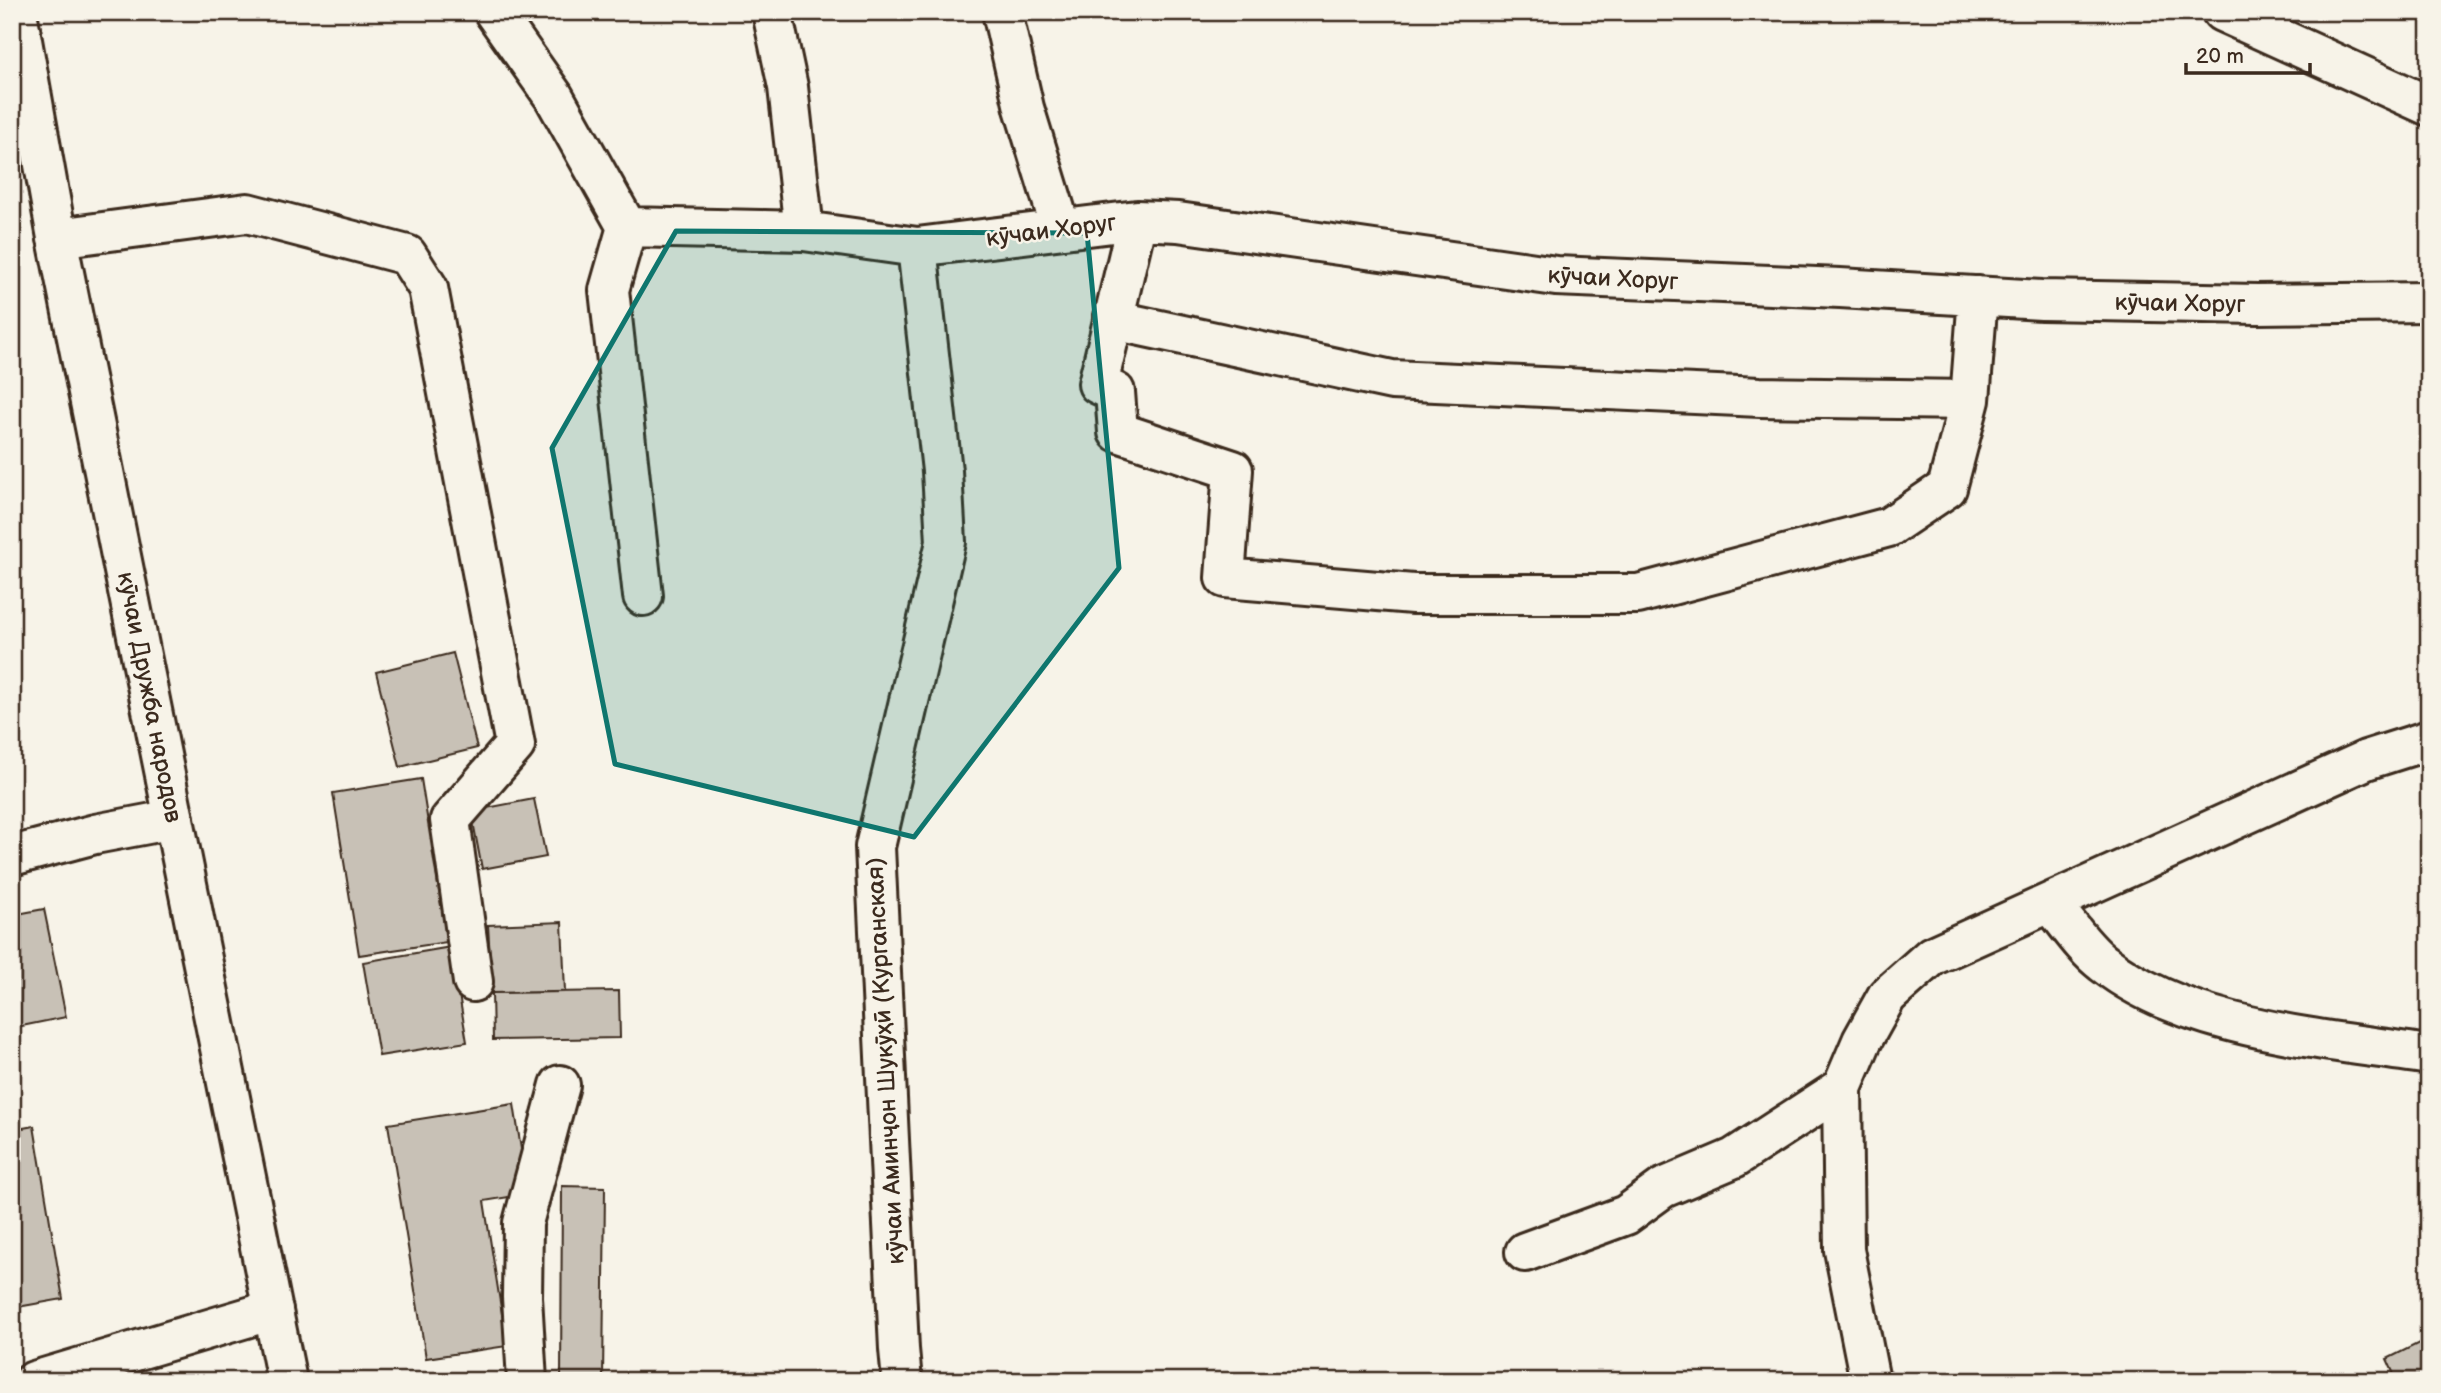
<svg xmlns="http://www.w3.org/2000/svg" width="2441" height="1393" font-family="'Balsamiq Sans',sans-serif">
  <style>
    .building { fill: #c8c1b6; stroke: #3b2a1e; stroke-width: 2 }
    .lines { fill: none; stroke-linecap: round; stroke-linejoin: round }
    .minor-casing { stroke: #3b2a1e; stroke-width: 44 }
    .major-casing { stroke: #3b2a1e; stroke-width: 44 }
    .minor { stroke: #f7f3e8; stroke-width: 38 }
    .major { stroke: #f7f3e8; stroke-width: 38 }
    .marked { fill: #0f766e; fill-opacity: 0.2; stroke: #0f766e; stroke-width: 5; stroke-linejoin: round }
    .labels { text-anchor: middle; stroke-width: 5; stroke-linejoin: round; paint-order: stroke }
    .street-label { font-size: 24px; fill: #3b2a1e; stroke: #f7f3e8 }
  </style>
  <rect width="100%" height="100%" fill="#f7f3e8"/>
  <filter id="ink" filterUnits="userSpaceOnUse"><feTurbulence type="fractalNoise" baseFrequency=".0143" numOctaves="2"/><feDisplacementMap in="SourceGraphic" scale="14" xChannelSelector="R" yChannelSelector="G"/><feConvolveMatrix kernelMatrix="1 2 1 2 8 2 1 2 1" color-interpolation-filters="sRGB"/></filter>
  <g filter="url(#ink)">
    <path class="building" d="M453,653L477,748L400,767L376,672Z
      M421,779L447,942L359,955L333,793Z
      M534,799L546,857L482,869L471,811Z
      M44,909L66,1017L12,1028V915Z
      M562,922L565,992L492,993L488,925Z
      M451,947L467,1042L379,1056L363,962Z
      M619,991L620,1038L493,1040L492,993Z
      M514,1104L528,1194L484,1201L507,1346L426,1358L388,1124Z
      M34,1126L63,1299L12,1308V1130Z
      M562,1186L605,1187L603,1381H561Z
      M2429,1338V1374L2415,1381H2397L2387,1359Z"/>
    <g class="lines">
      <g class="minor-casing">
        <path id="minor" d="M494,12L554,97L627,227L804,231L917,247L1137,220L1178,222L1556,276L1840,288L2042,300L2257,304L2429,302
          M772,12L788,87L804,231
          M1002,12L1024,108L1061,229
          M2222,12L2429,106
          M1137,220L1098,384L1115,392L1118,432L1233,470L1225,578L1413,594H1638L1889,527L1947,488L1970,400L1978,296
          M627,227L609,290L643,596
          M57,238L247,213L407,255L428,288L515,745L450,820L473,982
          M1113,320L1392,380L1760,397L1970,400
          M12,856L95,834L174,819
          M2050,903C2066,921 2084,949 2103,963C2188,1030 2325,1039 2429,1055
          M1525,1252L1626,1215L1663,1188L1734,1158L1842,1088
          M34,1381L273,1310
          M527,1381L522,1297L523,1223L560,1085
          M902,1381L899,1349L875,847L946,542L942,471L917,247
          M1870,1381L1844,1250L1842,1088L1862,1041L1887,996L1932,956L2366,760L2429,740"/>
      </g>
      <g class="major-casing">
        <path id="major" d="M17,12L57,238L287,1381"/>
      </g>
      <use href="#minor" class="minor"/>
      <use href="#major" class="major"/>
    </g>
  </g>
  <path class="marked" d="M676,231L1087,233L1119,568L914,837L615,764L552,448Z"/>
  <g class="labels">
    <g class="street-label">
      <text transform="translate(1051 230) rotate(-7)" y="8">кӯчаи Хоруг</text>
      <text transform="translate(1613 278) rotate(3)" y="8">кӯчаи Хоруг</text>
      <text transform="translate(2180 303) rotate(1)" y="8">кӯчаи Хоруг</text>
      <text transform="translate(150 697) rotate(79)" y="8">кӯчаи Дружба народов</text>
      <text transform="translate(885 1061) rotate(-93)" y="8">кӯчаи Аминҷон Шукӯҳӣ (Курганская)</text>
    </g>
  </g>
  <rect width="2441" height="1393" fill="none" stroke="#f7f3e8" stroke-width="42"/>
  <rect x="21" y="21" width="2399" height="1351" fill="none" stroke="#3b2a1e" stroke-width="2.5" filter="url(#ink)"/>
  <path d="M2186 63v10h124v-10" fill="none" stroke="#3b2a1e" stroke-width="3.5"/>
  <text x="2196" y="63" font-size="21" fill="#3b2a1e" stroke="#f7f3e8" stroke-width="5" paint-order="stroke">20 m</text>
</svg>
